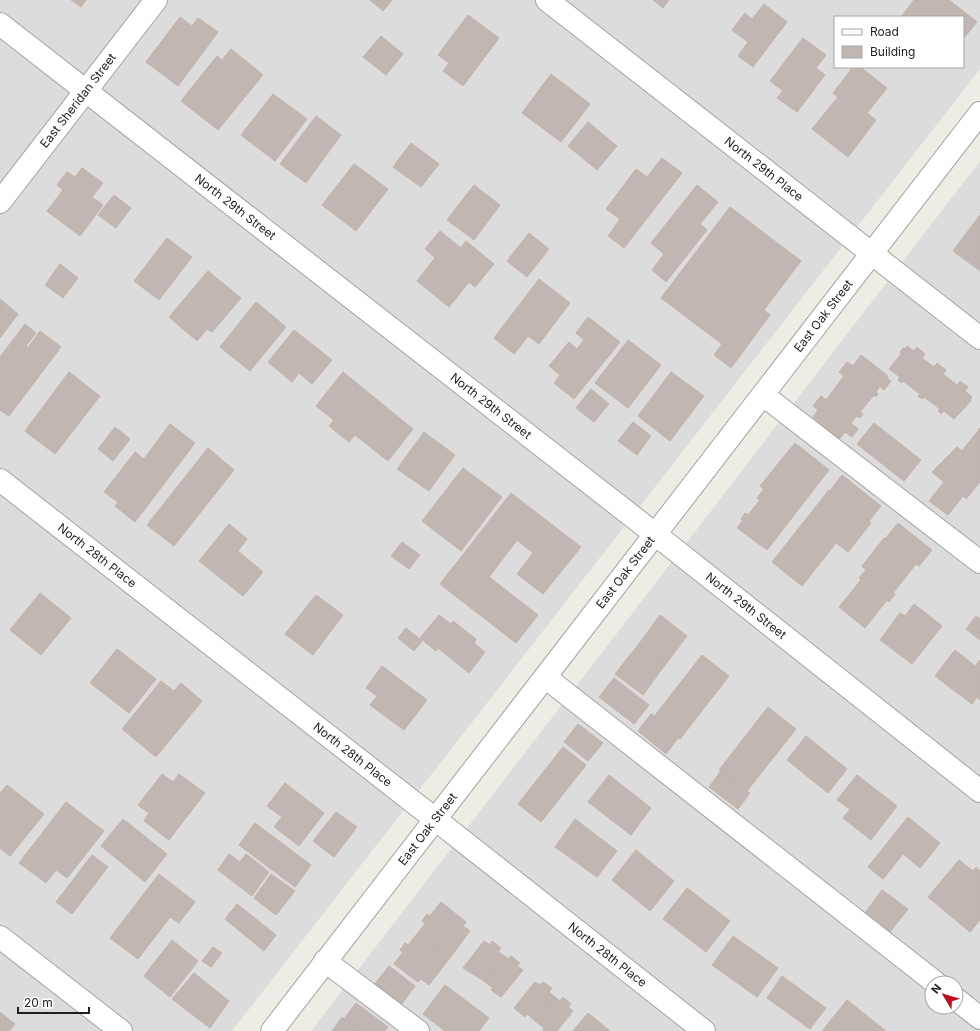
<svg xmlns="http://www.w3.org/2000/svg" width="980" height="1031" font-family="Inter,sans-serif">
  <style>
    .residential { fill: #dddcdc; fill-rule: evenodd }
    .building { fill: #c0b7b3; stroke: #c0b2a9 }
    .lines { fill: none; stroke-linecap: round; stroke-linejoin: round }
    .minor-casing { stroke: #a3a3a3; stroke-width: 24 }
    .minor { stroke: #fff; stroke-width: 22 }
    .labels { text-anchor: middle; stroke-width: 3; stroke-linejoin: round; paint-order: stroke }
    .street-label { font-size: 12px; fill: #1f1f1f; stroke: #fff }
  </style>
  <rect width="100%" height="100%" fill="#efece6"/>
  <path class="residential" d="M0,0H980V69L232,1031H0ZM835,17H963V67H835Z
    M980,161V1031H311ZM932,983H956V1007H932Z"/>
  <path class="building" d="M71,0H86L81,7Z
    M370,0H392L383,11Z
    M653,0H669L663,8Z
    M914,0H949L977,22L963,39V17H901Z
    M764,4L787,22L753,67L738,56L748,42L732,30L745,13L752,19Z
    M468,15L499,38L463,86L443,71L449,63L438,55Z
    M180,17L192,26L198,18L218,32L178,86L146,62Z
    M381,36L403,54L386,75L363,57Z
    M803,38L826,55L816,68L825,75L797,112L777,98L783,91L770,81Z
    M231,49L263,75L218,130L181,101L217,56L222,60Z
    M853,67H860L887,88L867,113L876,120L848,157L812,129L838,97L833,93Z
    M551,74L590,104L561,142L522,113Z
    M273,94L307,119L275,161L241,135Z
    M316,116L341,135L306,183L280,164Z
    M588,122L617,146L597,170L568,146Z
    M411,143L439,164L421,187L393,167Z
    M662,158L682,173L624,248L608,236L620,219L606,209L636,169L647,177Z
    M354,164L388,189L356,231L322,205Z
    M82,168L103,183L92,197L103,205L80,236L47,211L63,190L57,185L67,172L75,177Z
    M474,185L500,205L474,240L447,220Z
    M697,185L718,202L700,224L707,230L666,282L652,270L664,254L651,243Z
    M114,195L131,208L116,228L98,215Z
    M730,207L801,261L764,310L770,315L731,368L714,355L722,344L661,298Z
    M980,215V271L953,251Z
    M440,231L461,248L466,241L494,264L475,287L469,282L449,307L417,281L435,258L425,249Z
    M529,233L549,249L527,277L507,261Z
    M167,238L192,257L159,300L134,281Z
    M60,264L78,278L63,298L45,285Z
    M208,271L241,298L212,332L207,329L197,341L169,317Z
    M539,279L570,303L539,344L528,336L514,354L494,338Z
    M0,299L18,314L0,338Z
    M256,302L286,327L250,371L220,347Z
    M588,317L620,342L574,399L554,383L560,375L549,366L569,342L577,349L584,340L576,333Z
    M25,324L36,333L26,346L28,348L40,331L61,347L9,416L0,410V357Z
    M294,330L332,360L312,384L299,373L292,382L268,362Z
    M628,340L661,365L628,408L595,383Z
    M907,346L914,351L917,347L925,354L922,358L934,367L937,363L946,370L943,374L957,385L960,381L968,387L965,391L972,397L970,400L971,401L954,419L944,411L941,414L938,411L940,409L924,397L922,399L918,396L920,394L903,381L901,383L898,380L900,377L889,369L902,353L900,352L903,348L905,349Z
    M861,355L888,376L887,378L891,381L884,390L880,386L876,392L878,394L876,397L874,395L860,412L863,414L860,418L857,416L851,423L858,429L852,437L845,432L837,442L825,432L827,429L813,417L818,410L813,406L821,396L826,400L844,376L839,372L847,362L853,366Z
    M69,372L100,396L55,454L25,431Z
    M343,372L413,429L388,461L355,435L349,442L329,426L334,420L316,406Z
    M671,372L704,396L670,441L638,416Z
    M591,389L609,404L594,422L576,408Z
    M633,422L651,436L637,455L618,441Z
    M874,423L921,460L904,481L857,444Z
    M170,424L195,443L135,522L115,506L118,502L104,492L135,452L144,459Z
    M115,427L130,439L113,461L98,449Z
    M980,428V482L966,499L963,496L948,515L929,501L944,482L932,472L957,447L962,451Z
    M424,432L455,455L429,491L397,469Z
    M795,443L829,470L767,550L737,528L743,520L741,519L745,513L748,515L760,500L757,498L764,489L760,486Z
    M208,448L234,470L174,546L147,525Z
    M463,468L502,497L461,551L422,521Z
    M842,475L881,506L869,521L830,491Z
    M829,490L871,523L848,552L836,543L802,586L772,562Z
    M511,493L581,547L543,594L517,574L533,553L517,540L489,577L538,615L516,643L440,584Z
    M898,523L932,550L919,566L885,539Z
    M229,524L247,539L238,551L263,572L243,596L199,561Z
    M884,538L916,564L893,593L895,594L889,602L887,600L865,628L839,607L861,580L859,578L866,570L862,566Z
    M402,542L420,555L409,569L391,556Z
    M40,593L71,618L41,655L10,630Z
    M316,595L343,615L313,655L285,634Z
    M914,604L942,626L912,664L880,640L900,613L905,616Z
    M439,615L451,624L453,621L476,639L474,643L485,652L469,673L438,648L436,651L420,638Z
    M660,615L687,636L665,665L638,645Z
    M976,616L980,619V640L966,629Z
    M406,628L422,641L414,651L398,638Z
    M638,645L665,665L643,695L615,674Z
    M117,649L156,679L129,713L90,683Z
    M955,650L975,666L980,660V700L977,697L972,704L935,676Z
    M702,655L729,676L680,739L653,718Z
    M382,666L427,700L404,730L370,705L377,696L366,688Z
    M614,678L649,705L634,724L599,697Z
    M161,681L174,691L181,683L202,701L156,757L122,729Z
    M768,707L796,729L747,791L719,770Z
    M651,714L655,716L653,718L678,738L666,754L638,731Z
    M578,724L603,743L588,761L564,742Z
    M806,736L847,769L828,793L787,760Z
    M563,747L586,765L541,822L518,804Z
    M721,771L750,793L738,809L709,787Z
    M162,774L173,782L179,774L205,793L169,840L144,821L149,813L138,805Z
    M609,775L651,808L631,835L588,802Z
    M857,775L897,806L871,840L843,818L850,809L837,800Z
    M285,783L324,813L299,846L274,827L282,817L267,806Z
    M7,785L44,814L10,856L0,848V793Z
    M66,802L104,831L67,878L56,870L46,883L19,863Z
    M336,812L357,827L334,857L313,841Z
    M908,817L940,843L920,868L903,854L883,879L868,867Z
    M123,819L167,854L145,882L101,846Z
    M575,819L617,851L597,877L555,847Z
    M255,823L311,865L295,887L239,845Z
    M636,850L674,881L650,911L612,880Z
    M229,854L240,862L246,854L269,872L252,896L218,870Z
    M92,855L108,867L72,914L56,902Z
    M959,860L973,871L976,867L980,871V920L970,932L928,897Z
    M159,874L195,902L179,923L170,917L138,959L110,938Z
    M271,874L295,891L276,915L254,898Z
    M687,888L730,921L706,952L663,919Z
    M882,890L908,909L890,932L865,913Z
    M441,902L466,922L463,926L470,931L449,959L417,934L425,924L422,921L427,914L430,916Z
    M237,904L276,935L264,951L225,919Z
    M417,934L449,959L429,985L421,979L418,982L394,964L403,952L400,950L405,943L408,945Z
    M733,936L778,968L757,997L712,965Z
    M172,940L198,961L170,997L144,976Z
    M484,941L490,945L492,941L501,948L498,952L503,955L484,981L463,968Z
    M213,947L222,953L211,967L202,961Z
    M503,955L509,959L511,956L520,963L517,966L523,970L501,997L491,990L493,988L484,981Z
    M389,966L415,986L401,1005L374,985Z
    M194,973L229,1001L210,1028L172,999Z
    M782,976L826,1008L810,1029L767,998Z
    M535,982L540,985L543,982L552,988L549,992L554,996L535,1021L527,1014L525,1017L514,1008Z
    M445,985L489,1018L479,1031H445L423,1014Z
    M554,996L560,1001L563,997L571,1004L568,1007L573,1011L557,1031H544L543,1030L544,1028L535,1021Z
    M847,1000L886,1031H822Z
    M356,1003L388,1027L385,1031H360L344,1019Z
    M0,1012L15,1024L9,1031H0Z
    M588,1013L610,1031H573Z
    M342,1017L344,1019L360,1031H332Z"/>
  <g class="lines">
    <g class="minor-casing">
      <g id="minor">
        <path id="s1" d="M547,0L980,338"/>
        <path id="s2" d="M0,24L655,534L980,791"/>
        <path id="s3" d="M0,202L156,0"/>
        <path d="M763,395L980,562"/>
        <path id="s4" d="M0,480L435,819L704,1031"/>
        <path d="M545,677L936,983"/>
        <path d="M0,937L121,1031"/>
        <path d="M325,961L418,1031"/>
        <path d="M956,999L980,1018"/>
        <path id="s5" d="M272,1031L980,113"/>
      </g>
    </g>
    <use href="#minor" class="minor"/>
  </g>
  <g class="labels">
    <g class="street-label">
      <text dy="4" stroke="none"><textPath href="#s3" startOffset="128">East Sheridan Street</textPath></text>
      <text dy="4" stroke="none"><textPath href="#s1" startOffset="275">North 29th Place</textPath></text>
      <text dy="4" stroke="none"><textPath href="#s2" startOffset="298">North 29th Street</textPath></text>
      <text dy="4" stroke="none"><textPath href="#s5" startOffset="903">East Oak Street</textPath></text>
      <text dy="4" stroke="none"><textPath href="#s2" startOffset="622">North 29th Street</textPath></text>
      <text dy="4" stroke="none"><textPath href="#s4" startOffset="123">North 28th Place</textPath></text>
      <text dy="4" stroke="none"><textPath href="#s5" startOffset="579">East Oak Street</textPath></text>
      <text dy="4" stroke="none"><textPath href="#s2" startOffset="946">North 29th Street</textPath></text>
      <text dy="4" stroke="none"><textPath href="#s4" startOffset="447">North 28th Place</textPath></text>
      <text dy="4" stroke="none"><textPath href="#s5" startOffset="255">East Oak Street</textPath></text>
      <text dy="4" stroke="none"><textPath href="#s4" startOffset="771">North 28th Place</textPath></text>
    </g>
  </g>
  <rect x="834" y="16" width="130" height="52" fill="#ffffff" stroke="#a5a5a5"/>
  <rect x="842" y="29" width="20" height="6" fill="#ffffff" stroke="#a5a5a5"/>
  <text x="870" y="36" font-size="12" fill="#1f1f1f">Road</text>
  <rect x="842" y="46" width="20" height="12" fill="#c0b7b3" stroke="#a5a5a5"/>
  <text x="870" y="56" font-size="12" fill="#1f1f1f">Building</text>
  <g transform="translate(944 995) rotate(308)"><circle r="19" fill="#ffffff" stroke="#a5a5a5"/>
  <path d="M0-3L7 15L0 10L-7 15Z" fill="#c40b1a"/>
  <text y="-6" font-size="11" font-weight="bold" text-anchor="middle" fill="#1f1f1f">N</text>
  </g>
  <path d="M18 1007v6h71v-6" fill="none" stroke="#1f1f1f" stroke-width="2"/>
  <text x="24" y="1007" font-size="12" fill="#1f1f1f" stroke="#ffffff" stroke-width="3" paint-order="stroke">20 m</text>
</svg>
